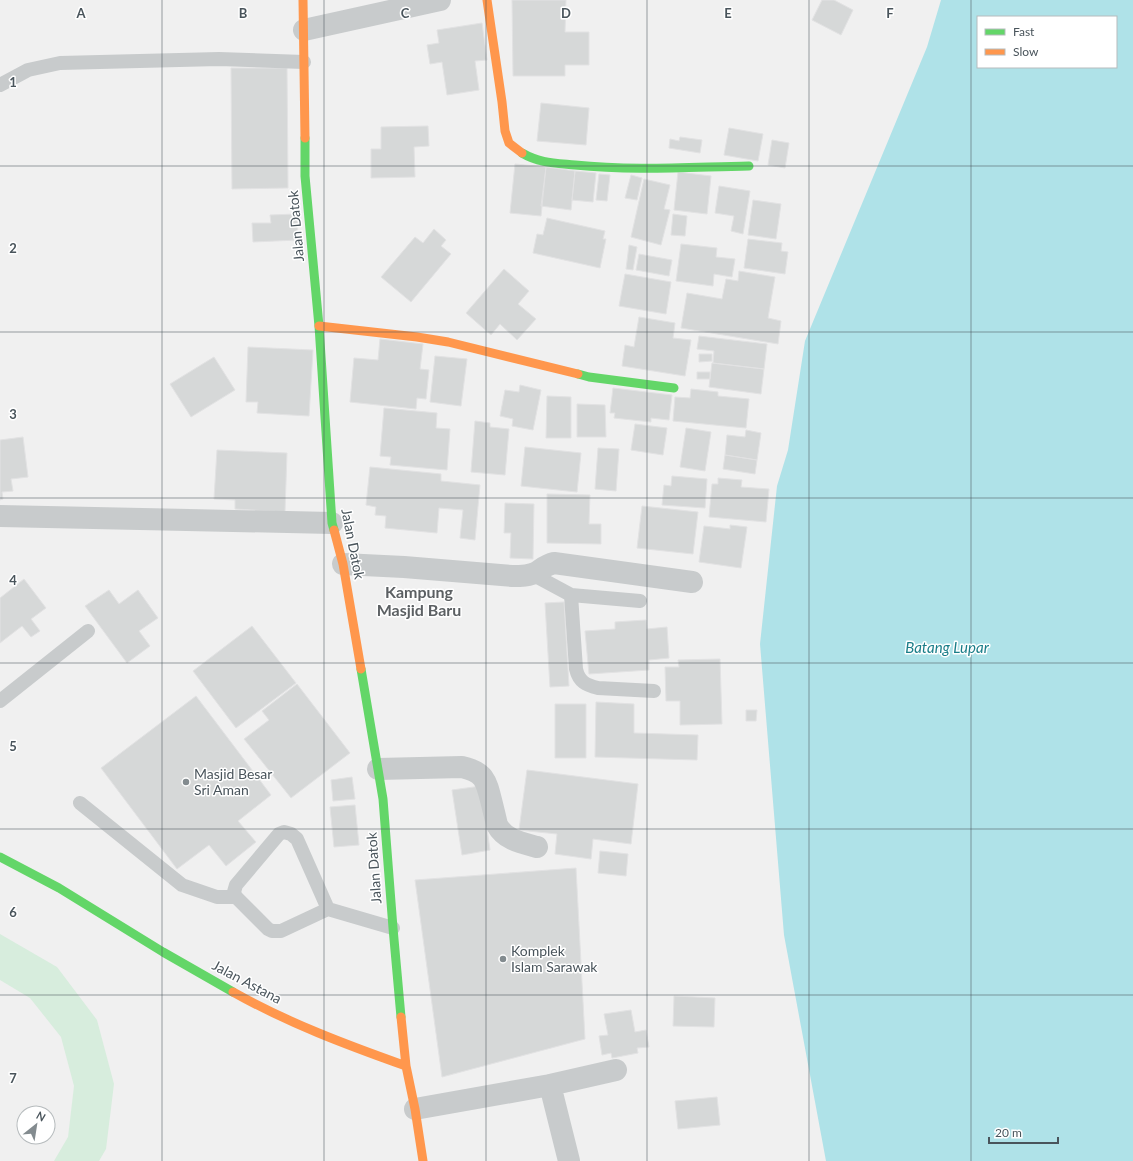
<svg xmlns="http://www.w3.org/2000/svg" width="1133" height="1161" font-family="Lato,sans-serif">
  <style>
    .green { fill: #d7eddd }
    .water { fill: #afe2e8; fill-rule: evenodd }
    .building { fill: #d6d8d8; stroke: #e2e2e3 }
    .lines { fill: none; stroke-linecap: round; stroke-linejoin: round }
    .lane { stroke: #c8cbcc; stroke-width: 14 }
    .street { stroke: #c8cbcc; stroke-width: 22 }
    .fast { stroke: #63d668; stroke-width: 9 }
    .slow { stroke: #ff974d; stroke-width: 9 }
    .grid { fill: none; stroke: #49545b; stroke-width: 1; stroke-opacity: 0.55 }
    .poi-dot { fill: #838b8f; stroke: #fff; stroke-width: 1.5 }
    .labels { text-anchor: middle; stroke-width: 3; stroke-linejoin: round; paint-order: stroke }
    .street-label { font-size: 14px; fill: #49545b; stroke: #fff }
    .poi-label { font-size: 14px; fill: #49545b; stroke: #fff; text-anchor: start }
    .water-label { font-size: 15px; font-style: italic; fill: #197d88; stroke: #fff }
    .quarter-label { font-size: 16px; font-weight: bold; fill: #5c6063; stroke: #fff }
    .grid-label { font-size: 13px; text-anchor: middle; font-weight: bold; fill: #49545b; stroke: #fff; stroke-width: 3; stroke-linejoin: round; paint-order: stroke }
  </style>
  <rect width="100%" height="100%" fill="#f0f0f0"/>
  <path class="green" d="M0,934L57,967L97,1020L114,1084L106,1149L99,1161H54L68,1137L74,1086L61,1037L30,998L0,980Z"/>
  <path class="water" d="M941,0H1133V1161H826L784,935L760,644L777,486L788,450L805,341L927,47ZM978,17H1116V67H978Z"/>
  <path class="building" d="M512,0H566L565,32H589V65H565V76H513Z
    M822,0H834L853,10L841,35L812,20Z
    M482,23L487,60L475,61L479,90L447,95L442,62L430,64L427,45L439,43L437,30Z
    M231,68H287L288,188L232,189Z
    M541,103L589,108L586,145L537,141Z
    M428,126L429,146L414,147L415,177L371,178V149H381V127Z
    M729,128L763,134L758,161L724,155Z
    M680,137L702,140L700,153L669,148L670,139L679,141Z
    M772,140L789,143L785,168L768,165Z
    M515,164L546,167L541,216L510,213Z
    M546,167L575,171L571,210L541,206Z
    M575,171L596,173L593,202L572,200Z
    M678,172L711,176L707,214L674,210Z
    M599,174L610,175L607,201L596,200Z
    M631,175L642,178L637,200L625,198Z
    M644,179L670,185L664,209L670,210L661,245L631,237Z
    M719,186L750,191L743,234L731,231L734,216L715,213Z
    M753,200L781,204L776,239L748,235Z
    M297,214L298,240L253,242L252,223H271L270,215Z
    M673,214L687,216L685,236L671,235Z
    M547,218L605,231L603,239H606L600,268L533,253L537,234L543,235Z
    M434,229L446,240L441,246L451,254L411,302L381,277L415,237L423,243Z
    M748,239L782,243L781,251L788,252L785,274L744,268Z
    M681,244L717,248L716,257L735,259L732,277L714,274L713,286L676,281Z
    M629,245L637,247L633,270L626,269Z
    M639,254L672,260L669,276L636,270Z
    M504,269L529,291L518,304L536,319L517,340L500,324L491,335L466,313Z
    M739,271L775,277L768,318L781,321L778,344L681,328L687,293L722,299L726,279L738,281Z
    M625,274L671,282L666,314L619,306Z
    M639,317L675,323L673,338L691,340L685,376L622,366L625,345L634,347Z
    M699,336L767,344L764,369L713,363L714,351L697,349Z
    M380,339L423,344L420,369L429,370L426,399L417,398L416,409L350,402L354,358L378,360Z
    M248,347L313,350L309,416L257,413L258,402H246Z
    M699,354H712V361L699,362Z
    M435,356L467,359L461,406L430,402Z
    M214,357L235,390L191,417L170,384Z
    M712,363L764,369L761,394L709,387Z
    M697,372H710V379H697Z
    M520,385L541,390L533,430L512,426L513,419L500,416L505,390L519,392Z
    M613,388L672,395L669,420L651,418V422L614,418L615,413H610Z
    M691,389L718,392V396L749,399L746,428L673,421L675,397L690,398Z
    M547,396L571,397V438H546Z
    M577,404L605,405L606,437H577Z
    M384,408L437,413L436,428L450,429L447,470L390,465L391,457L380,456Z
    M475,421L490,423V427L509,429L505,475L471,472Z
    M635,424L667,428L663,455L631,450Z
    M686,428L711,432L705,471L680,467Z
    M746,430L761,433L757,460L725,455L727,435L745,437Z
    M23,437L28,477L11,479L13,491L2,492L3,499L0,500V440Z
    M525,447L581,453L577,492L521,486Z
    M598,448L619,449L616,491L595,489Z
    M217,450L287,453L285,512L235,509V500L214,499Z
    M725,455L757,460L755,474L723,469Z
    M370,467L441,474V481L480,485L475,540L460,538L463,510L439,508L437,533L385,528L386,516L375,515L376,507L366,505Z
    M672,476L707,479L705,508L662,505L664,485L671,486Z
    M718,478L742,480L741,487L769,489L766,522L709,517L712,484H718Z
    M547,494L590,495L589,524H601V544L547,543Z
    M505,503L534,504L533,559L510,558L511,533H504Z
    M642,506L698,512L693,554L637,548Z
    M730,525L747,527L741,568L699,562L704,526L730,529Z
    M24,579L46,608L31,619L40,631L31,637L22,626L0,643V598Z
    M109,590L119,604L138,590L158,618L139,631L150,646L127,663L85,606Z
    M564,602L569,686L550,687L545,603Z
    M646,620L647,629L667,627L669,658L649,660V670L589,674L585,631L615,629V622Z
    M252,626L296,683L236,728L193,671Z
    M720,659L722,724L680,725V701H666L665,667H679L678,660Z
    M297,684L350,753L291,798L244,739L269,720L262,711Z
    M196,696L271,795L238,821L256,842L226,866L209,845L177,869L101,768Z
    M596,702L634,704V733L698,735L697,760L595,757Z
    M555,704H586V758H555Z
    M746,710H757L756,721H746Z
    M527,770L638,784L631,844L593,839L591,859L555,854L557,834L519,830Z
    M352,777L355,799L333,801L331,780Z
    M481,786L490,850L462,855L452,790Z
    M355,805L359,845L334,847L330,807Z
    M600,851L628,854L626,876L598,873Z
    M576,868L585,1039L442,1077L415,880Z
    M674,996L715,998L714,1027L673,1026Z
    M631,1010L635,1032L646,1030L649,1047L637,1048L638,1053L612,1058L611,1053L602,1055L599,1036L608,1035L604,1014Z
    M717,1097L720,1125L678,1129L675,1101Z"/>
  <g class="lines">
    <path class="lane" d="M0,85L28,70L60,63L219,59L304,62
      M532,574L571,595L640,601
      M571,595L576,669C579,682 586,685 598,688L654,691
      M0,701L88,631
      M80,803L182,885L217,897H236
      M328,909L297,839L291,834L284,832L279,834L236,885L234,892L236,897L268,929L272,931H281L328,909L393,928"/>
    <path class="street" d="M304,30L440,0
      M0,516L332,523
      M343,564L404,567L512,576C520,576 530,576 537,572C543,568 546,565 554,563L692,582
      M378,769L462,767C484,772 486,780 491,800C493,808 495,816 497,825C505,840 522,843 537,847
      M550,1085L569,1161
      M415,1109L550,1085L616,1070"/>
    <path class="fast" d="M305,138V176L319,326L332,523L334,530
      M522,153C539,163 555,163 575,165C632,171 691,167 749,166
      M578,374L589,377L674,388
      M361,669L383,799L393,928L401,1017
      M0,857L59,888L163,952L233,992"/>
    <path class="slow" d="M303,0L305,138
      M487,0L502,102L505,131L509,143L522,153
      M319,326L417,337L448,342L578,374
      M334,530L343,564L361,669
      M233,992C288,1023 347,1045 406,1066
      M401,1017L406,1066L415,1109L423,1161"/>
  </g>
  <path class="grid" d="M162,0V1161M324,0V1161M486,0V1161M647,0V1161M809,0V1161M971,0V1161M0,166H1133M0,332H1133M0,498H1133M0,663H1133M0,829H1133M0,995H1133"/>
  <g class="poi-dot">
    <circle cx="186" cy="782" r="4"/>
    <circle cx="503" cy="959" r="4"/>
  </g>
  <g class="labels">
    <g class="street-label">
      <text transform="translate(296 226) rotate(-95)" y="5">Jalan Datok</text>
      <text transform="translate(353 544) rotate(79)" y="5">Jalan Datok</text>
      <text transform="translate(374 868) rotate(-94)" y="5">Jalan Datok</text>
      <text transform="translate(247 982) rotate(28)" y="5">Jalan Astana</text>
    </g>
    <g class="poi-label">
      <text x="194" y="779">Masjid Besar<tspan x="194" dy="16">Sri Aman</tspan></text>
      <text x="511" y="956">Komplek<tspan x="511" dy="16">Islam Sarawak</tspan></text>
    </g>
    <g class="water-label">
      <text x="947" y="653">Batang Lupar</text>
    </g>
    <g class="quarter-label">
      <text x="419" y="598">Kampung<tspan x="419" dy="18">Masjid Baru</tspan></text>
    </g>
  </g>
  <g class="grid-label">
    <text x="81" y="18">A</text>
    <text x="243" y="18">B</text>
    <text x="405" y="18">C</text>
    <text x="566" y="18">D</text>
    <text x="728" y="18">E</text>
    <text x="890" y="18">F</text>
    <text x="13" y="87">1</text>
    <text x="13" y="253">2</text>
    <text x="13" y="419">3</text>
    <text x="13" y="585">4</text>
    <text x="13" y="751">5</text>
    <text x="13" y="917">6</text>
    <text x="13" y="1083">7</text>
  </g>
  <rect x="977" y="16" width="140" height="52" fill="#ffffff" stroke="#b6bbbd"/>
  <rect x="985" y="29" width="20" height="6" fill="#63d668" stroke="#b6bbbd"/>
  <text x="1013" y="36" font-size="12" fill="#49545b">Fast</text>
  <rect x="985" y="49" width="20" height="6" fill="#ff974d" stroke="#b6bbbd"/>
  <text x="1013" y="56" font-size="12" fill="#49545b">Slow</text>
  <g transform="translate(36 1125) rotate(30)"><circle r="19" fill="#ffffff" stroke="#b6bbbd"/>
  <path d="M0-3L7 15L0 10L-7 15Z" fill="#838b8f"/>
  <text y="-6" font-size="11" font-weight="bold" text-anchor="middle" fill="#49545b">N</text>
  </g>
  <path d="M989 1137v6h69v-6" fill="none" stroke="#49545b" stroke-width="2"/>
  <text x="995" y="1137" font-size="12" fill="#49545b" stroke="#ffffff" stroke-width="3" paint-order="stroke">20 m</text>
</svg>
